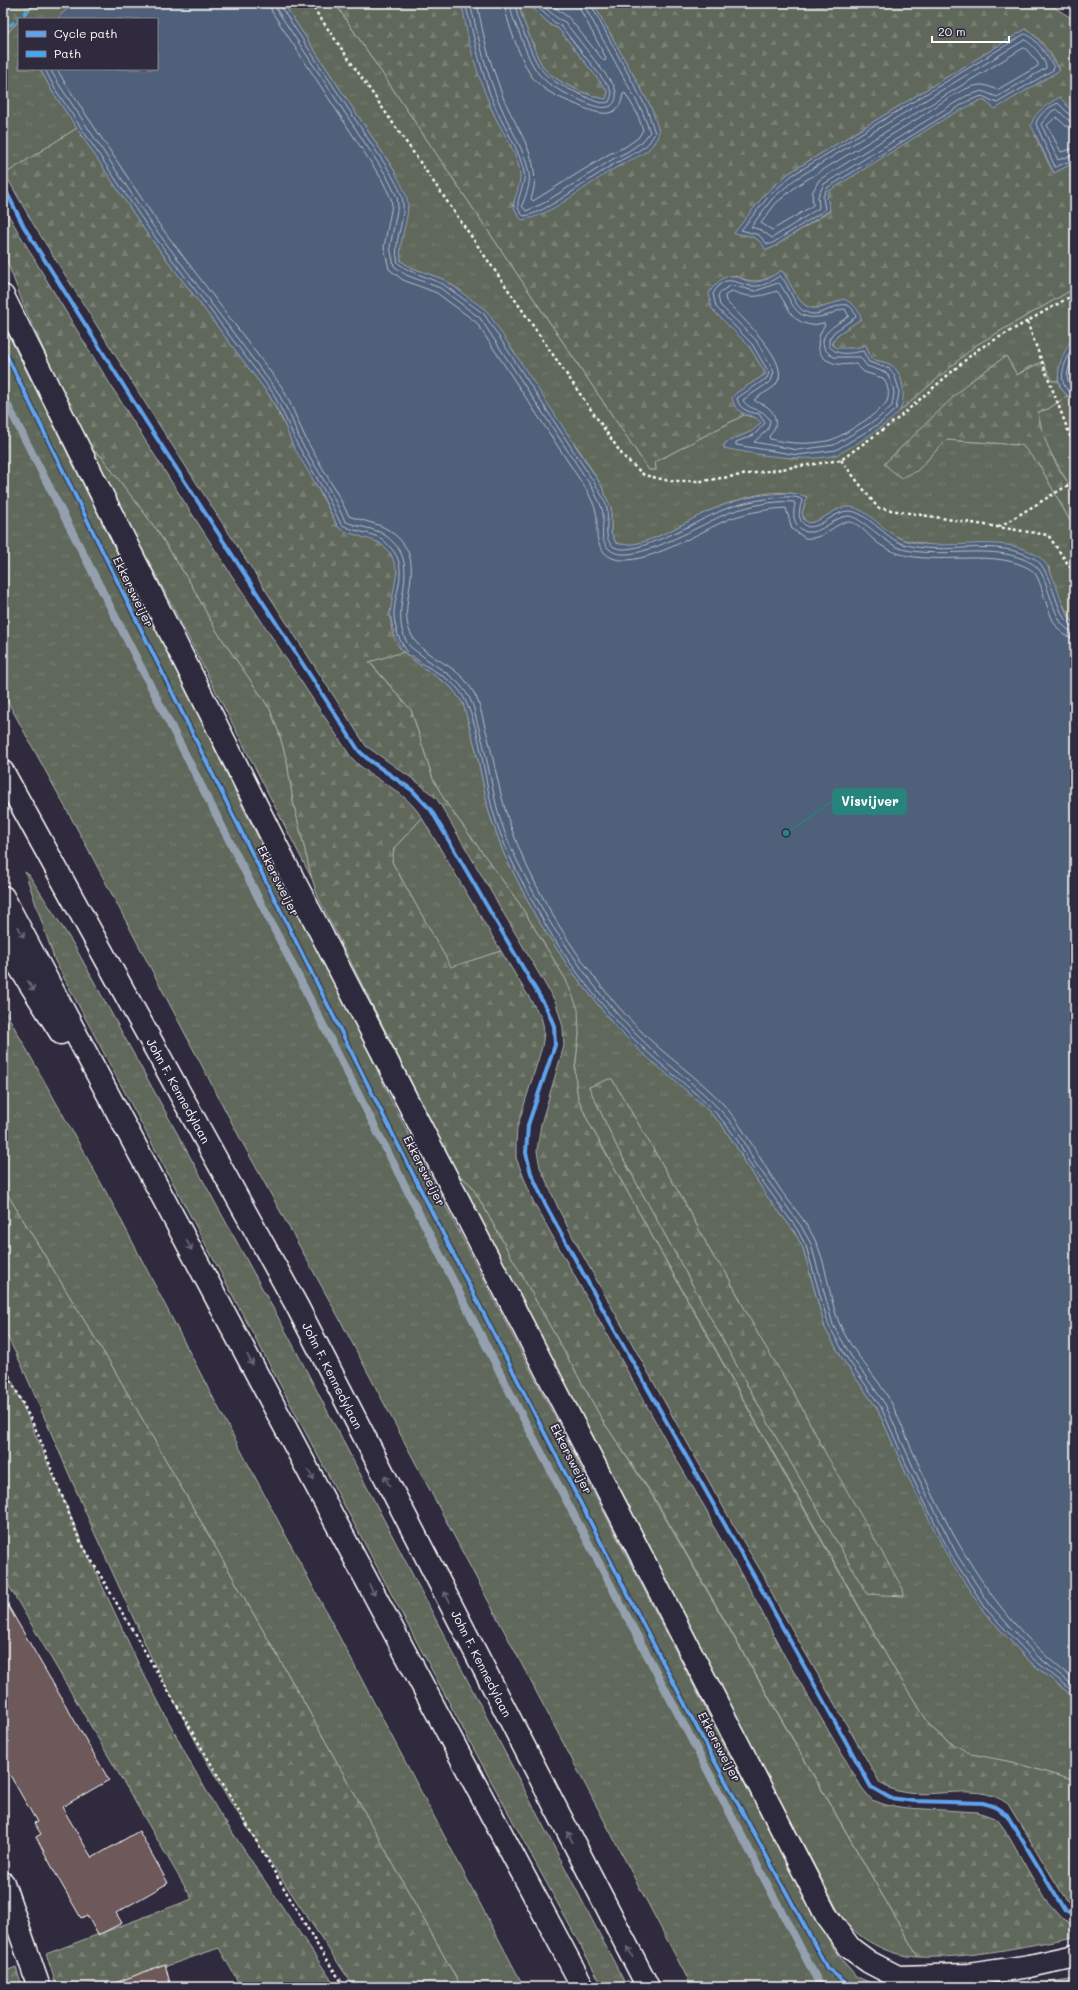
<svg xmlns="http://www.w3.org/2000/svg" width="1078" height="1990" font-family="Mali,sans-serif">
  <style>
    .grass { fill: url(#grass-tufts); stroke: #afb3ac; fill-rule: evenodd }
    .forest { fill: url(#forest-firs); stroke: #afb3ac; fill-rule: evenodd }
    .water { fill: #4f607a; stroke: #95a0af }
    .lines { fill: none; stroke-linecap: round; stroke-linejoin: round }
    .shore { stroke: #b9bfca; stroke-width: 1 }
    .stream { stroke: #95a0af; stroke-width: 8 }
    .building { fill: #6d595a; stroke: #fff }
    .minor-casing { stroke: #fff; stroke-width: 25 }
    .motorway-casing { stroke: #fff; stroke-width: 25 }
    .path { stroke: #fff; stroke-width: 2.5; stroke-dasharray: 3 3; stroke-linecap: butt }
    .minor { stroke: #2f2a3d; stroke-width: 22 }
    .motorway { stroke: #2f2a3d; stroke-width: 22 }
    .quiet { stroke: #3fa9f5; stroke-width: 3; stroke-dasharray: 6 3; stroke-linecap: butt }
    .cycleway-casing { stroke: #2f2a3d; stroke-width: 6 }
    .cycleway { stroke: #60a3ed; stroke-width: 4 }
    .oneway { stroke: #6d6a77 }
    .labels { text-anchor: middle; stroke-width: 3.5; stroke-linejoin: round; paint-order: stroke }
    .street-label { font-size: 12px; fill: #fff; stroke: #2f2a3d }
    .leader { fill: none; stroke: #27847c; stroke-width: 1.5 }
    .callout-dot { fill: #27847c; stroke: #2f2a3d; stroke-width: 1.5 }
    .callout { fill: #27847c; stroke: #27847c; stroke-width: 1.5 }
    .callout-label { font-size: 13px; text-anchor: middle; font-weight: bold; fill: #fff }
  </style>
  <defs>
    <pattern id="grass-tufts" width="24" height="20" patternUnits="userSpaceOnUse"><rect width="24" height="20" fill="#5f675a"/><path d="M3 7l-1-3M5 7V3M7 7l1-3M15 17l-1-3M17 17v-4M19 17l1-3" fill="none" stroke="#777e73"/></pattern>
    <pattern id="forest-firs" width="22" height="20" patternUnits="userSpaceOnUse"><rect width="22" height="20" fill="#5f675a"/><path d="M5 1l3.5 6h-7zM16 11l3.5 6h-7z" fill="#777e73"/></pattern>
  </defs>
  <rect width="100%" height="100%" fill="#2f2a3d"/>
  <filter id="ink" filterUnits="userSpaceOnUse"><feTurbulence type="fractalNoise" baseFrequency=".025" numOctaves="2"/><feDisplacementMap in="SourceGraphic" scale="8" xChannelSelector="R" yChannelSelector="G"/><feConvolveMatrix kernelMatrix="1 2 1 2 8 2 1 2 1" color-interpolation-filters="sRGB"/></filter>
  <g filter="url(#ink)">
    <path class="grass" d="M36,3H73L57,19H21Z
      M283,3H335L649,470H656L655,462L744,415L757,418L762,423L752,431L725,443L724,448L798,459L881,427L976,345L1075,288V334L1059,368L1058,381H1052L1030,366L1017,375L1006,356L968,383L884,464L917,471L946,440L1022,445L1040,466L1075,530V625L1059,598L1049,567L904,540L888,532L862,511L838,509L816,522L809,523L804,520L802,513L807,497C801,496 795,493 789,493C763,490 733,501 709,511C685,521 642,552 616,543L611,533V508L601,485L580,451L461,291L445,280L410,267L401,261L399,248L408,206L394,170Z
      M19,21V69H40L52,91L77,128L5,174L3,171V37Z
      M3,324L197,712L246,814L350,1011L391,1100L733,1762L813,1913L837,1954L857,1977L881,1987H692L338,1316L242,1142L86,845L3,693Z
      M1067,396L1075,400L1074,488L1068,483L1044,441L1038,412L1048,409Z
      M87,446L101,456L157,530L191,584L216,630L270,709L279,733L287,761L293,801L312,879L165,592Z
      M403,652L421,666L451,687L463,703L476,750L489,812L504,854L536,917L568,966L613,1024L703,1105L722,1125L741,1154L745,1165L750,1169L766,1195L794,1231L803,1248L825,1328L843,1360L877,1408L906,1473L984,1612L1028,1660L1075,1698V1781L1012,1762L971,1755L946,1740L931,1727L893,1667L588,1121L578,1098L576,1085L575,1069L579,1034L566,980L519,903L447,804L433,779L411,710L369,661ZM612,1079L685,1203L714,1258L725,1271L759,1336L796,1397L826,1454L875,1594H867L776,1437L618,1149L589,1087Z
      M422,818L501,951L451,968L392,862L394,848Z
      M25,872L29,875L74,945L291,1341L627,1987H603L477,1755L55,961Z
      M3,1007L116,1210L207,1386L524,1987H461L301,1697L112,1366L3,1187Z
      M457,1173L471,1185L486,1211L603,1421L653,1497L918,1957C889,1956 857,1939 841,1916L658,1568Z
      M1075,1978V1987H1022Z"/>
    <path class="forest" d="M3,3H36L3,37Z
      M335,3H461C472,39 478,77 493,112C502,132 520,153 521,176C521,187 516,196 512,206L617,167L648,149L651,107L593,3H1047L1075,20V115L1059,97L1035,136L1053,172L1054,173L1075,162V288L976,345L900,411C903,396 906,377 892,366C887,362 877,361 871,359L866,345L856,348L836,349L832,343L837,335L861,319L843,299C802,319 803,305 783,272L781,271C760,283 755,284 733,275L712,309L749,346L766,374L736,393L735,406L744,415L655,462L656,470H649ZM1026,29C1040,36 1053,57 1060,70L996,108L985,101L981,100L948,116L828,191L827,197L830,211L772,248L766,250C758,235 749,236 734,233L789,173Z
      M520,3H527L552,26L558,28L606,89L608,93L606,99C590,97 553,81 543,67C536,56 532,42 527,30C524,22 519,12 520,3Z
      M77,128L146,232L269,395L338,527C350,535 370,535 381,543C389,549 397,562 397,572C397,600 380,626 403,652L369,662L411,710L433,779L447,804L519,903L566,980L578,1009L579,1034L575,1069L576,1085L578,1098L588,1121L835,1565L893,1667L931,1727L946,1740L971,1754L1012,1762L1075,1781V1907L1068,1903L1008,1804C972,1776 917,1809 880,1783L774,1598L765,1578L731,1521L577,1245L560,1212L540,1167L537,1151L541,1124L564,1046L563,1027L556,1003L437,799L420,784L366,746L154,417L32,222L5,174Z
      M3,206C112,394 231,576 351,757C373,782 402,786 422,818L394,848L392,862L451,967L501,951L541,1017L543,1024L544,1033L542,1047L517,1128L516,1144V1158L533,1201L679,1464L707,1511L712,1524L752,1593L784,1655L862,1788L872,1800L886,1805L907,1808L978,1812L997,1819L1005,1830L1045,1900L1063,1920L1075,1927V1937C1024,1946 970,1959 918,1957L654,1497L603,1421L486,1211L471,1185L457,1173L318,897L312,879L293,801L287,761L279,733L270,709L216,630L191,584L157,530L101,456L87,446L23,304L3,250Z
      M1006,356L1017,375L1043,361L1052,381H1058L1060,386L1067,396L1048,409L1038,412C1039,430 1060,481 1075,488V530L1040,466L1022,445L946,440L917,471L901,478L884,464L968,383Z
      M609,1079H612L685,1203L714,1258L725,1271L759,1336L796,1397L826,1454L903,1589L904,1596L867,1594L776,1437L618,1149L589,1087Z
      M3,1187L112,1366L301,1697L461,1987H354L231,1803L204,1757L152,1659L95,1534L22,1366L3,1328Z
      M3,1360L81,1540L139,1665L191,1764L218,1811L336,1987H241L219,1948L106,1987H57L46,1954L192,1899L3,1576Z
      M16,1967L22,1987H3V1972Z"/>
    <path class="water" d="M73,3H283L394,170C399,181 407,192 408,205C408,225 398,239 401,261L410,267L445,280L487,311L601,485L611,508V533L616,543C642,552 685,521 709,511C730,502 752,495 774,494C786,493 796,492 807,497L802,513L804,520L809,523C824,521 835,506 850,507C868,508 885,534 904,540C945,554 1000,531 1038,556C1057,569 1057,606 1075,625V1698L1028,1660L984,1612L949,1559L906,1473L877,1408L843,1360L825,1328L803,1248L794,1231L766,1195L750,1169L745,1165L741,1154L722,1125L703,1105L640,1051L613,1024L568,966L536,917L504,854L489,812L476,750L463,703L451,687L421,666L402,650L394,634L390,613L397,571L391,554L380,543L344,531L338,527L321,493L293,446L282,418L269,395L146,232L52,91L40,69H157V19H57Z
      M461,3H520C519,12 524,22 527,30C532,42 536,56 543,67C553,81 589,97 606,99L608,93L606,89L558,28L552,26L527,3H593L651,107L659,131C659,137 653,144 649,149C640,157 627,161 617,167C590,182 550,217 522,220C503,200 525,193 519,167C514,147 501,130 493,112C483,90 475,65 469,42C466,29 465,16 461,3Z
      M1026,29L1038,39L1060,70L995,109L985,101L981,100L949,116L829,191L827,197L830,210L772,248L766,250C758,235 749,236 734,233L766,193L789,173Z
      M1060,97L1075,115V162L1054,173L1031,125C1035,111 1048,104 1060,97Z
      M781,271L783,272C803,305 802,319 843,299C851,301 861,311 861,319L837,335L832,344L836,348H856L866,345L871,359C877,361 886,362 891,365C904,373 906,398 900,410C896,419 848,450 838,454C811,464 752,454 724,448L725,443L752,431L761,423C752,410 738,420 732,398L736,393L766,374L749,346L712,309L709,293C713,286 724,274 733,276C741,277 747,283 755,282C764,282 773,275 781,271Z
      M1075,334V400C1046,386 1061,355 1075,334Z"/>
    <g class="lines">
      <path class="shore" d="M269,3L272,12L381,178L391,198L392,205L384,247L389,269L403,280L437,293L476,322L588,492C590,498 595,505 596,512C599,527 593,539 604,552C627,580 706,527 732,518C750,512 768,509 786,508L792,529L805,538C824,541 835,521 850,522C860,523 870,538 879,544C885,548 893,552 900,554C938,565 989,550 1024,566C1028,568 1033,570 1036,575C1046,591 1049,638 1075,638
        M275,3L277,10L386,175L397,197L398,205L390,247L394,266L406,275L440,288L480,318L593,489C596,496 600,502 602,509C606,523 597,537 609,549C630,570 707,520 731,512C750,506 773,500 794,502L795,504C792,517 794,526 806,532C823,534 833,517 848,516C861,516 885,544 902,549C941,559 987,544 1023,559C1030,562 1036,565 1040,571C1050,585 1054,631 1075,632
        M280,3L281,7L390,172C395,182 403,193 403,204C405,224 392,242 398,263L408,270L443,284L484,314L597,487C601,494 606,502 607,509C609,521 602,539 614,547C634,559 705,516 728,508C745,502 763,499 782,497C788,497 798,496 802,500C799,512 796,520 808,527C824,527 834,511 849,511C866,511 885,538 903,544C946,557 995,536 1035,559C1053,569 1057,626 1075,627
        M465,3C475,39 481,76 497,111C506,131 519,149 524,172C527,187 509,206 524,216C545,214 593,176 614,164C624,158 635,154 644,147C649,144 652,138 655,133L647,109L590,3
        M470,3C479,39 486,75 502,109C511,131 525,150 529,174C531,185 525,196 522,206L526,211L542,204L613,159L627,152L642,142L650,132L642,111L586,9L585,3
        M477,3C482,27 486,51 495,74C499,85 502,97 508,108C522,137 543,166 531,199L533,201L609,154L625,147L638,138L643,130L637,113L625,93L623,94C619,124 593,112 575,104C560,98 543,91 532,77C523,65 504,17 505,3
        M511,3C510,13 515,23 519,32C535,76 539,82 582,101C591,105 601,110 611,106C618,100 617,92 613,84L565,22L557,18L540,3
        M516,3C515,13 521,24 524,33C539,73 543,78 582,95C590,99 600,105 609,102L612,94L609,87L561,26L554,22L533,3
        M549,3L569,18L603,60L605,61L606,58L581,11L579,3
        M1025,34C1035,36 1049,59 1054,67L1053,70L997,103L982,96L968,101L827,188L823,197L825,210L771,244H767L759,235L741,230L769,196L791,176Z
        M1025,40C1032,43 1047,61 1046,68L997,97L982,91L966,96L824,184L818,196L819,208L772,238L761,230L751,227L772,199L794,180Z
        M1024,48L1026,49L1038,63V66L997,90C993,88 988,86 983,85C966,84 938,105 925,114L819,180L812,193L813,205L809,208L772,230L761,223L776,203L798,185Z
        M45,69L55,89L149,229L273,393L285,417L297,444L325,492L341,524C353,532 370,532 382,539C385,541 388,545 391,548C409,568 395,590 394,613C394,624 398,638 404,647C419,669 454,673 466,702C482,736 483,775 493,811C503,847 521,881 539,913C563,958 605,1012 641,1046C679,1083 728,1111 749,1163L797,1229L806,1246L829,1326L847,1358L881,1407L909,1471L952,1557L987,1610L1031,1657L1075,1693
        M50,69L60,86L153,226L277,391L290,415L301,442L329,489L345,521C357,528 375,527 386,536C427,566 385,607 408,644C411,648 416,651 420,654C438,669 459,677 470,699C474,706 475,714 477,722C486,750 490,779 497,808C506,844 526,878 543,910C549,922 557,933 565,944C588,979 614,1014 645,1043C684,1080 733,1109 753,1160L801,1226L811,1244L833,1325L851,1356L885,1404L914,1469L957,1555L991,1606L1035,1654L1075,1687
        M57,69L65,83L158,223L282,387C292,405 298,423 307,441C321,466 336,490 349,516C362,521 379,523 390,531C434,562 393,602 412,636C422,655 446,661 461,676C466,680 470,687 474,693C480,703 482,716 485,727C495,761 499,796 512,830C538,902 592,984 647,1037C676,1065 713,1087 736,1120C751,1141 763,1164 778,1186C790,1204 805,1219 814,1238C827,1263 828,1294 838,1320C850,1352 877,1375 892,1404C901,1423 909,1444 918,1463C956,1547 1000,1624 1075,1680
        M1075,117L1071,116L1058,103C1049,107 1038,114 1036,124L1055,167L1075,159
        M1075,122L1068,120L1057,109L1052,111L1041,124L1058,160L1075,154
        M1075,128L1066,126L1056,117L1047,125L1061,152L1075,148
        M780,276C792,286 793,313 813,314C830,314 848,291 856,317L834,332L829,339V346C838,357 851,353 863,351L869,362L890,369L895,377L898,386L899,393L896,409L879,424L836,450L798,455L736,445V442L754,435L765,423L759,414C749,412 739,410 737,398L767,378L769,373L752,344L716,307L713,294C726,270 737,286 754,286C764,287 772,280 780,276Z
        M779,283C794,302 793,323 824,316C831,315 838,309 845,309L849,316C840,323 816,333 825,349C827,352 830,355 834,357H860L867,366L887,373L893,387L894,393L892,406L876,420L834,445L798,450L754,442L768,429L770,421C763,406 749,412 743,400L771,381L774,372L756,340L720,305L718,296L720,292L731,285L755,291Z
        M732,291C752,299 758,297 777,291C788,305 791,323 812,325C816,325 820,323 824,323L825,325C816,337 814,356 831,362C839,366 848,364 856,364L864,372L883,378C888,385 890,394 887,401C884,410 841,437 831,440C811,445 790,444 770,439L769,436C779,427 777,413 766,406C762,403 757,403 754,400C761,393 774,390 778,381C789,360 739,315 726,301L725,296Z
        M1075,342C1067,359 1051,384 1075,395
        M1075,354C1069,366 1061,380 1075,390"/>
      <path class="stream" d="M3,396L519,1410L821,1987"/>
    </g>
    <path class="building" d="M3,1597L109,1780L62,1807L92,1858L139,1831L168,1883L116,1913L122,1923L98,1935L87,1915L81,1918L58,1878L36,1837L41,1834L34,1823L37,1822L3,1763Z
      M165,1964L171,1987H111L110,1985Z"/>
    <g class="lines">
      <g class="minor-casing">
        <path id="minor" d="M3,296L287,867L826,1915L850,1948L869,1962L898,1977L968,1975L1030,1966L1075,1956
          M3,1883L39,1987"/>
      </g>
      <g class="motorway-casing">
        <path id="motorway" d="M3,772L297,1306L648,1987
          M3,897L583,1987
          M3,941L61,1033"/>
      </g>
      <path class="path" d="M310,3L623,456L644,475L670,481H702L841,460L896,420L977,350L1075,294
        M1027,322L1075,449
        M841,460L878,508L1048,535L1075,574
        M999,527L1075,481
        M3,1364L37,1432L79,1539L322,1953L345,1987"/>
      <use href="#minor" class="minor"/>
      <use href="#motorway" class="motorway"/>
      <path class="quiet" d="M3,32L35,3"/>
      <g class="cycleway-casing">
        <path id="cycleway" d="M3,185L24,227L147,423L359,751L369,760L412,790L431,810L547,1009L554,1026L555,1045L528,1125L526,1153L531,1173L545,1204L596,1297L763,1592L871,1787L890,1798L914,1801L983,1803L995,1807L1007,1815L1065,1911L1075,1916
          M3,348C231,815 464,1282 705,1743C745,1818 787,1892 827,1968L851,1987"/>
      </g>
      <use href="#cycleway" class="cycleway"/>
    </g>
    <defs><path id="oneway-shaft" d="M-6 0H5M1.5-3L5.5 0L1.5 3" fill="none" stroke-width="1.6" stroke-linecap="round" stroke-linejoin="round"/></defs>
    <g class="oneway">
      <use href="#oneway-shaft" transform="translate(21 932) rotate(62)"/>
      <use href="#oneway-shaft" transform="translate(31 986) rotate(58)"/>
      <use href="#oneway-shaft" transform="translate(189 1245) rotate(62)"/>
      <use href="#oneway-shaft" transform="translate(250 1360) rotate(62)"/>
      <use href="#oneway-shaft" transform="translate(311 1475) rotate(62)"/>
      <use href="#oneway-shaft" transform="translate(387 1481) rotate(-117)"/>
      <use href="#oneway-shaft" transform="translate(372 1590) rotate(62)"/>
      <use href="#oneway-shaft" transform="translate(447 1597) rotate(-117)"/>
      <use href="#oneway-shaft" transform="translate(570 1837) rotate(-117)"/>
      <use href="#oneway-shaft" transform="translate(630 1952) rotate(-117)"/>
    </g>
  </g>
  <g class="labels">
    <g class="street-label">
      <text transform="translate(133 592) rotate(64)" y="4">Ekkersweijer</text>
      <text transform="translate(278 881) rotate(63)" y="4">Ekkersweijer</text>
      <text transform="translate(178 1091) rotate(61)" y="4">John F. Kennedylaan</text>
      <text transform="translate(424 1171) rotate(63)" y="4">Ekkersweijer</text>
      <text transform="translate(332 1376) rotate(63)" y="4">John F. Kennedylaan</text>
      <text transform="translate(571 1459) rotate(63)" y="4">Ekkersweijer</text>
      <text transform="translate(481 1664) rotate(63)" y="4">John F. Kennedylaan</text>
      <text transform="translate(719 1747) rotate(62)" y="4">Ekkersweijer</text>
    </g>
  </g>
  <path class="leader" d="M786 833L833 801"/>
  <circle class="callout-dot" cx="786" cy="833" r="4"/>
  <rect class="callout" x="833" y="789" width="73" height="25" rx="4"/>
  <g class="callout-label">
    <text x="870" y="806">Visvijver</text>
  </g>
  <rect width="1078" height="1990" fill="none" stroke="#2f2a3d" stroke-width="16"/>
  <rect x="8" y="8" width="1062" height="1974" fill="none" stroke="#fff" stroke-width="1.5" filter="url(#ink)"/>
  <rect x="18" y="18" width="140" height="52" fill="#2f2a3d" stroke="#827f8b"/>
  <rect x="26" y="31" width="20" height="6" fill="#60a3ed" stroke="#827f8b"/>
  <text x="54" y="38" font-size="12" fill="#ffffff">Cycle path</text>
  <rect x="26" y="51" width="20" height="6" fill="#3fa9f5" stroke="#827f8b"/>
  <text x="54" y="58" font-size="12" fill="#ffffff">Path</text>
  <path d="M932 36v6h77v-6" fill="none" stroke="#ffffff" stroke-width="2"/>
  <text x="938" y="36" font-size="12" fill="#ffffff" stroke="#2f2a3d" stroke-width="3" paint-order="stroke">20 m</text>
</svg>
